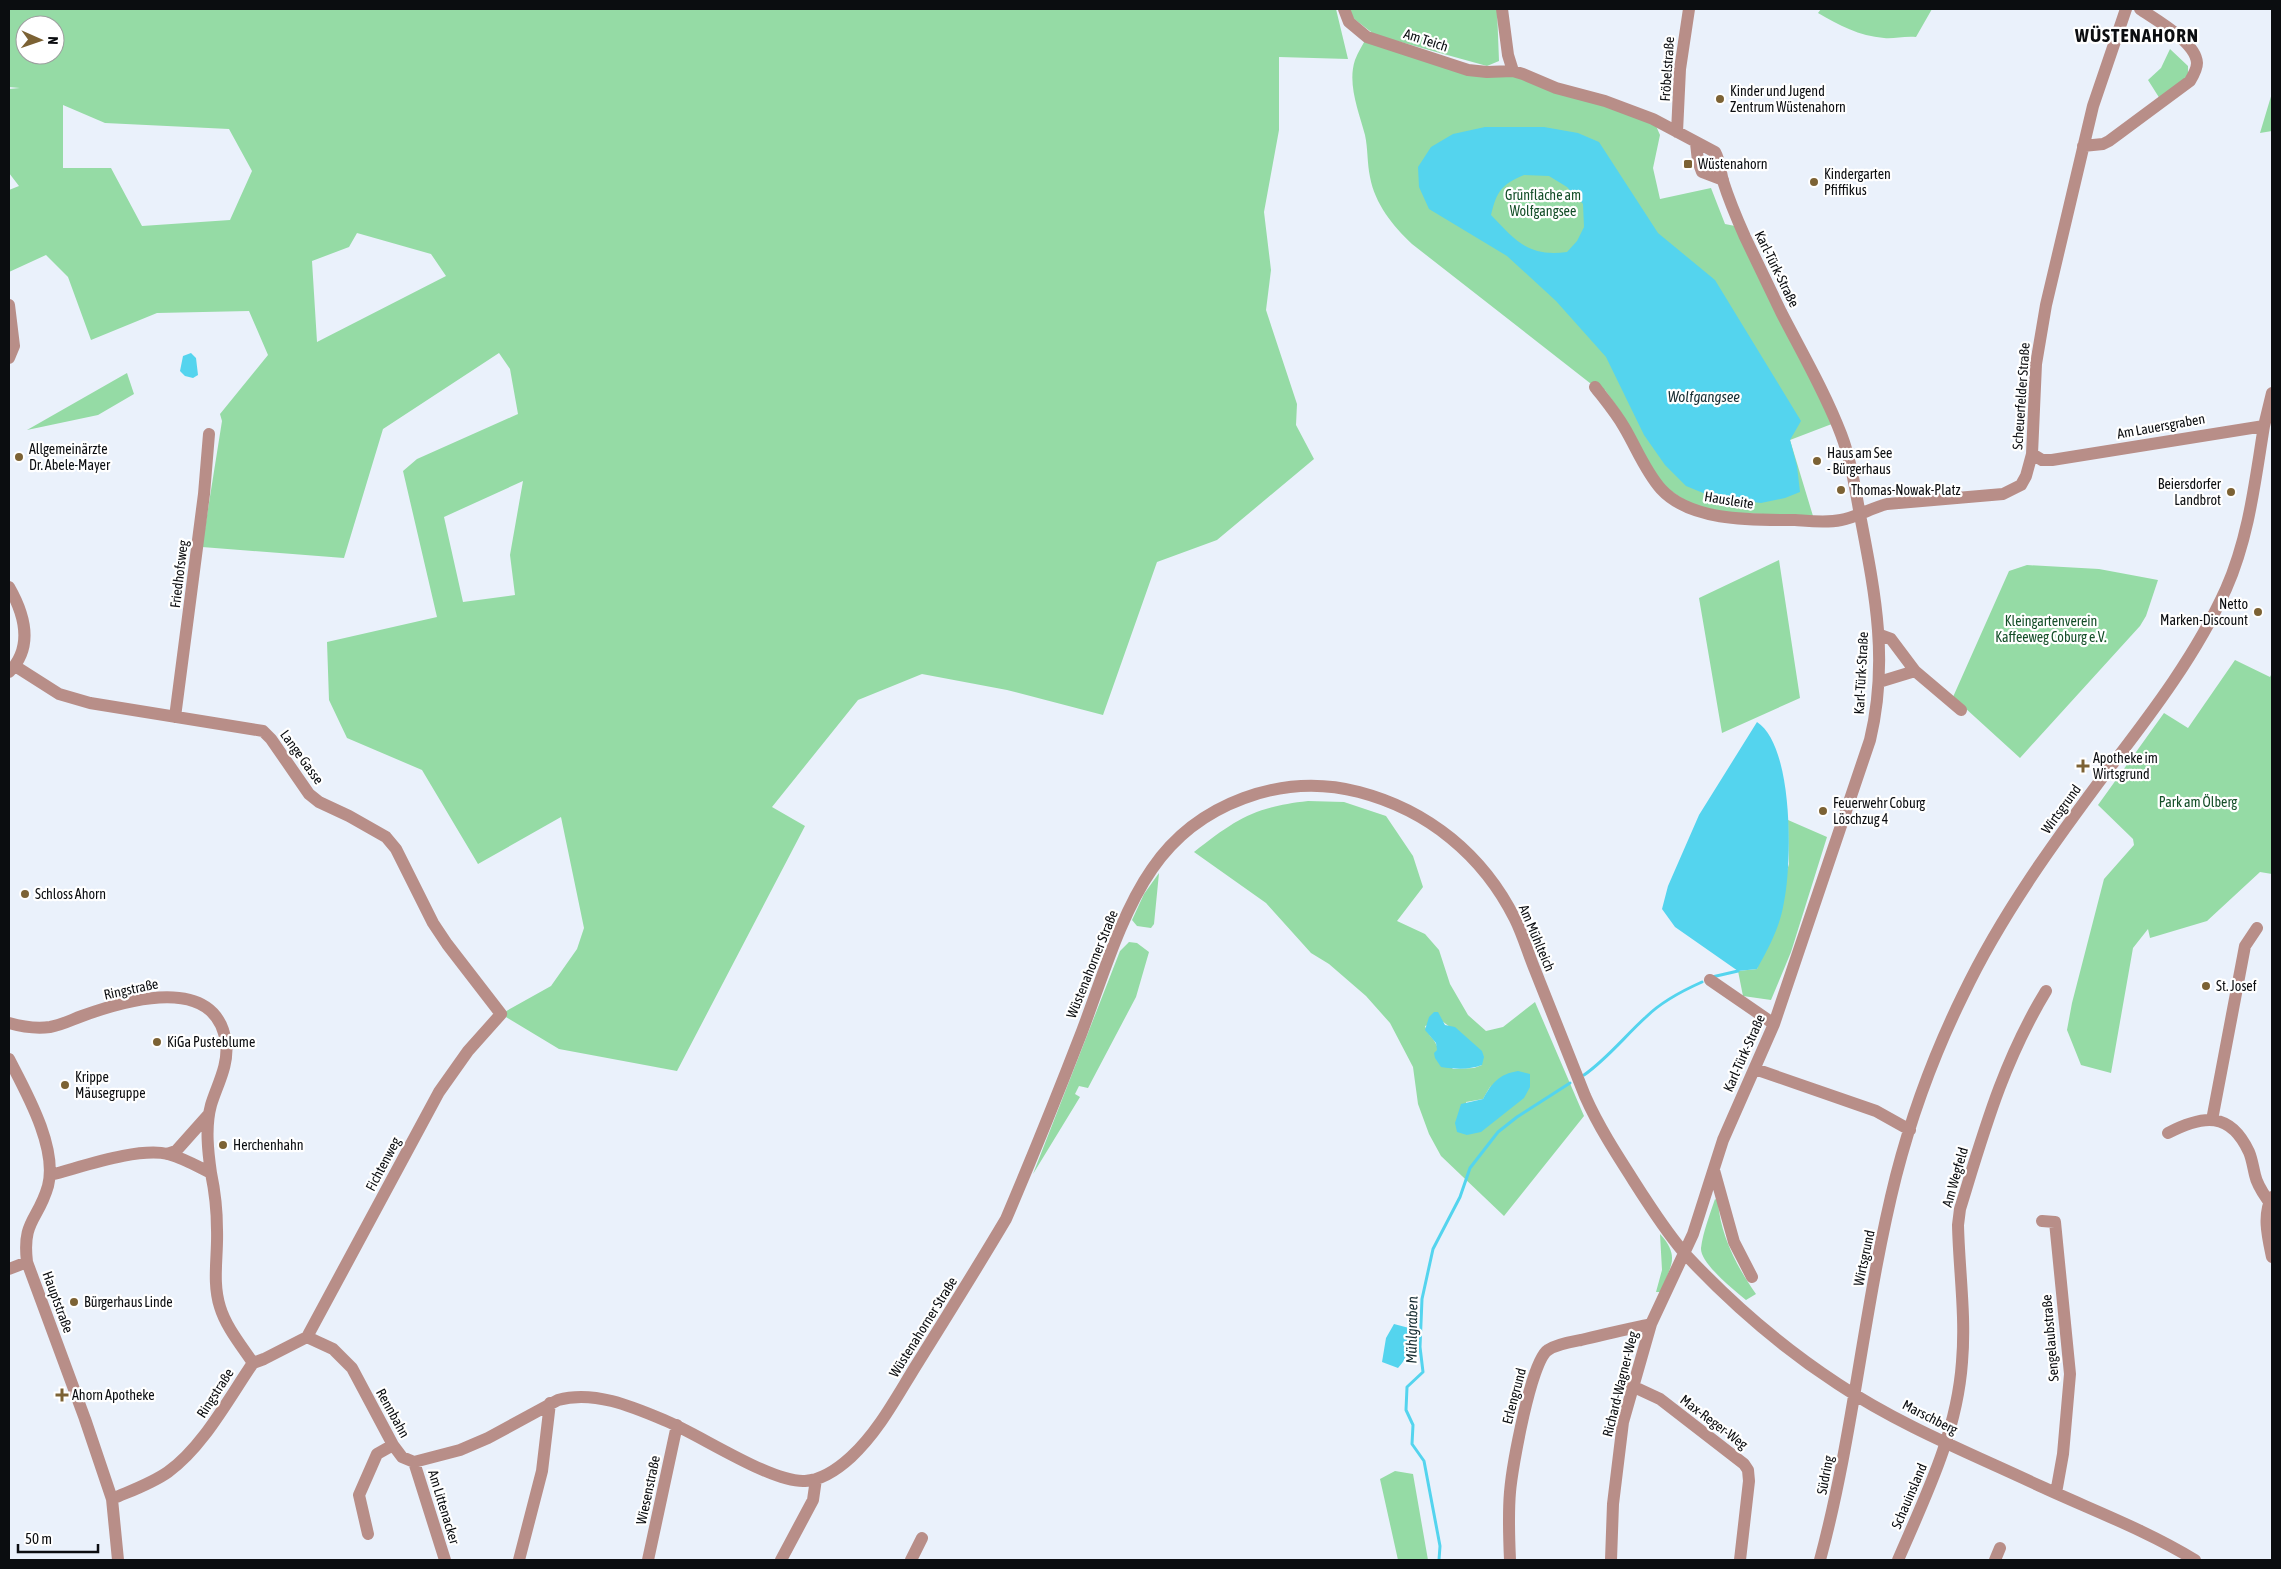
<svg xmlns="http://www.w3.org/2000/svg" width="2281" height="1569" font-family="'Asap Condensed',sans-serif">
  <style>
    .green { fill: #95dba5; fill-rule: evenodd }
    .water { fill: #54d4ee; fill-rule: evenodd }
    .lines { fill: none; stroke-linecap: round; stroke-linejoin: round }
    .stream { stroke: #54d4ee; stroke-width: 3 }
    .minor { stroke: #b88e88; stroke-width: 12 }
    .poi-dot { fill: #7c6234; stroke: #fff; stroke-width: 2 }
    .labels { text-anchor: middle; stroke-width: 4.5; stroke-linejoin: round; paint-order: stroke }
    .street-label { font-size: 14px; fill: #0b0d10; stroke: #fff }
    .poi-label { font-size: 14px; fill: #0b0d10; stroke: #fff; text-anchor: start }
    .park-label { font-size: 14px; fill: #144e28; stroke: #fff }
    .water-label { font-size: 15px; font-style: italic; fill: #172d32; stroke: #fff }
    .district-label { font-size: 19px; font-weight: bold; letter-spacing: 1px; fill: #0b0d10; stroke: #fff }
  </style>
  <rect width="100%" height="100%" fill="#eaf1fb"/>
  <path class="green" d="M9,9H1336L1348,59L1279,57V130L1264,212L1271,270L1266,310L1297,404L1296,425L1314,459L1217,540L1157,562L1103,715L1007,690L922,674L858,700L772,807L805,826L677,1071L559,1049L501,1014L551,986L577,949L584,928L561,817L478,864L422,770L347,738L329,700L327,642L437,617L403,471L417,459L518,414L510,369L499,353L383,429L344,558L202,547L222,421L220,414L268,355L249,311L157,313L91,340L68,277L46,255L9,272V190L19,186L9,173V89L20,88L9,87ZM25,25H55V55H25ZM63,105L105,123L229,129L252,171L230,220L142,226L111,168H63ZM357,233L431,254L446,276L317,342L312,261L349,247ZM523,481L510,555L515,595L463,602L444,517Z
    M1349,9H1497L1499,61L1487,66L1375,35L1353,18Z
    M1821,9H1932L1916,37C1903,36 1894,39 1884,38C1859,36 1839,25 1818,13Z
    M1367,37L1468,70L1513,71L1653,119L1660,135L1653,168L1660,199L1711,188L1725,224L1740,227L1837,422L1790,440L1813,516L1716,512L1695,507L1659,483L1620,411L1605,390L1595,387L1412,244C1393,226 1375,204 1370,177C1367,163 1368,149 1365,135C1359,112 1347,84 1355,60C1358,52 1363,44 1367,37Z
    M2170,49L2188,66V76L2160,99L2148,80L2161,68Z
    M2272,93V131L2260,133Z
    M127,373L134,394L98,415L27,430Z
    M1779,560L1800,698L1722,733L1699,598Z
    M2027,565L2099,569L2158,580L2146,616L2140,626L2020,758L1953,697L2009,571Z
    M2235,660L2270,677L2272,673V874L2260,872L2207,921L2150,938L2148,929L2133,948L2111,1073L2081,1065L2067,1030L2072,1003L2104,879L2134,845L2133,839L2098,805L2164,713L2188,728Z
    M1308,801L1344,802L1386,816L1413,856L1423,887L1397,921L1425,934L1439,950L1450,984L1468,1015L1486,1031L1503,1027L1535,1002L1584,1116L1504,1216L1441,1156L1429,1134L1418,1104L1413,1067L1390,1023L1366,996L1329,964L1311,953L1266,903L1194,852C1236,819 1254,807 1308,801ZM1442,1021L1450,1027L1482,1065L1474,1068L1453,1069C1445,1060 1440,1054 1436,1044C1433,1037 1428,1036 1425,1026ZM1491,1085L1467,1135L1466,1102L1483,1099Z
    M1788,820L1827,837L1791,952L1771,1000L1743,996L1738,971L1757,969L1789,864Z
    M1159,873L1154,924L1151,928L1137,926L1132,920L1144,894Z
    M1129,942L1137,943L1149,952L1136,997L1088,1088L1079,1086L1075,1094L1080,1097L1033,1174L1120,951Z
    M1715,1199L1718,1201C1720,1235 1737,1267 1756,1294L1746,1300C1734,1290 1700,1263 1701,1248C1703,1232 1710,1214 1715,1199Z
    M1660,1234C1681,1257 1670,1266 1661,1292H1656L1662,1270Z
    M1395,1471L1413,1474L1428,1560H1398L1380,1479Z"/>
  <path class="water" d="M1485,127H1544L1578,133L1599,142L1658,233L1715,280L1801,421L1790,440L1797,466L1800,492L1785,498L1761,503L1713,497L1686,486L1665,465L1644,435L1606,357L1556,301L1507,256L1429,209L1419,187L1418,167L1431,147L1453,134ZM1524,175L1549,176L1567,187L1583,204L1584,227L1577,241L1567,252C1528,257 1516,241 1491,215C1497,191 1501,185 1524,175Z
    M191,353L196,358L198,375L193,378L185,376L180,371L183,356Z
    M1757,722C1794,746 1792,863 1784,902C1780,927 1769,947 1757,969L1738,971L1675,927L1662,909L1668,886L1699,815Z
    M1434,1012H1438L1445,1025L1455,1027L1482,1051L1484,1057L1482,1065C1469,1070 1455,1069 1441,1067L1435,1058L1434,1053L1437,1050L1436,1043L1425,1030L1429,1017Z
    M1518,1071L1530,1074V1087L1524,1098L1481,1132L1467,1135L1457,1132L1455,1123L1461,1104L1483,1099C1492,1083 1499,1074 1518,1071Z
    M1394,1324L1409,1328C1411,1345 1409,1356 1398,1368L1382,1362L1386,1338Z"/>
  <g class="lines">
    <path class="stream" d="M1712,977L1738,971
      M1584,1075C1607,1059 1625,1036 1646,1017C1661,1002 1684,990 1702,982
      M1439,1560L1440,1546L1424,1461L1412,1444L1413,1425L1406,1410L1407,1387L1423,1372L1420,1347L1422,1299L1433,1249L1460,1197L1470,1168L1498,1132L1517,1117L1570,1083"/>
    <path class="minor" d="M1344,9L1349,22L1367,37L1468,70L1487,72L1513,71L1523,74L1556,88L1605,101L1653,119L1715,152C1720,161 1720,170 1723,181C1729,200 1737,219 1745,237C1757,262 1769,287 1781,312C1802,353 1825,392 1841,434C1851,460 1855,488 1860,515C1875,593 1889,661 1870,740L1774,1024L1723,1140L1693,1234L1651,1324L1623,1422L1613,1504L1611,1560
      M1502,9L1508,55L1513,71
      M1677,132L1680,69L1689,9
      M1696,143L1698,161L1702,172L1723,180
      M2083,146L2103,144L2109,141L2190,81C2193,76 2197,69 2197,63C2196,42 2156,20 2140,9
      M9,358L14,346L9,305
      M1595,387C1605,400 1616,413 1624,427C1636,447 1645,471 1661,489C1691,522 1754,520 1795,520C1810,521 1826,523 1841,520C1857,517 1871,508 1887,504L2003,494L2021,485L2026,476L2032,454L2036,364L2046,305L2093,106L2126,9
      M2032,454L2042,460H2052L2264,426L2272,393
      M9,587C25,615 34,647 9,672
      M1880,635L1891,639L1915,671L1961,710
      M15,666L59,694L90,703L263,731L271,739L309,794L319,802L349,816L386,837L396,849L433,923L447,944L501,1014L468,1051L439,1092L307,1337
      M1879,682L1915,671
      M175,717L204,494L209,434
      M1710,980L1774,1024
      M9,1023C23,1027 35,1029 50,1027C62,1025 71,1020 82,1016C126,1000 217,973 226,1043C229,1065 217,1085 211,1105C205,1127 208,1152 211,1173
      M9,1059C26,1092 58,1148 48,1186C38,1221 22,1220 27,1262L85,1419L112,1499L118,1560
      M1755,1069L1876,1111L1910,1130
      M2212,1120L2245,946L2257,928
      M2168,1133C2203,1115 2230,1111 2249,1152C2252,1159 2253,1167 2255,1175C2257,1185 2263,1193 2269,1202
      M167,1154L176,1151L209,1114
      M1714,1170L1734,1242L1752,1277
      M50,1175C82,1167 137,1147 168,1154C183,1158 197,1166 211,1173C215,1192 217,1211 217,1230C218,1256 212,1282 220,1307C226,1327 241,1345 253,1363C229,1398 203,1447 168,1472C151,1484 130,1491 112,1499
      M2272,1197C2262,1215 2268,1238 2272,1257
      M2042,1221L2055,1222L2070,1374L2063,1454L2056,1493
      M9,1269L27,1262
      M253,1363L264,1359L307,1337L333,1349L352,1368L393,1445L402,1457L414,1462L460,1450L488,1438L558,1400C593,1390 631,1406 664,1420C699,1434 771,1483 805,1481C823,1480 839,1468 851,1457C879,1431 897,1396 917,1364C947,1316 977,1268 1006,1219C1032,1158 1057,1096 1081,1034C1101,982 1120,915 1152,869C1197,803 1282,772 1359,792C1428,810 1483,855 1515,919C1523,935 1528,953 1535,970C1552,1012 1568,1054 1585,1096C1601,1132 1623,1164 1644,1197C1657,1217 1671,1238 1687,1256C1732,1304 1783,1348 1838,1384C1901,1426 1972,1454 2040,1486C2092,1510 2146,1530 2195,1560
      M1632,1386L1660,1399L1744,1464L1748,1470L1749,1481L1740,1560
      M414,1462L445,1560
      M368,1534L359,1495L377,1454L393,1445
      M519,1560L542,1471L550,1403
      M648,1560L677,1425
      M781,1560L813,1500L816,1479
      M911,1560L922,1538
      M1510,1560C1509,1537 1508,1515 1510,1492C1512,1468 1531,1360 1548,1350C1557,1344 1570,1342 1581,1340C1604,1334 1628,1329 1651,1324
      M1820,1560C1854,1434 1864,1303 1896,1176C1912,1114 1935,1052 1963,995C2002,913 2057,838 2111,766C2154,710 2197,653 2226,589C2249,537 2255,481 2264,426
      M1898,1560C1926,1495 1957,1433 1962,1362C1966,1316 1959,1270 1958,1225L1960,1209C1984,1131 2003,1062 2046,991
      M1995,1560L2000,1548"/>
  </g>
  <g class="poi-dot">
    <circle cx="1720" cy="99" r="5"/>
    <rect x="1683" y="159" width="10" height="10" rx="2.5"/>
    <circle cx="1814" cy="182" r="5"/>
    <circle cx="19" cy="457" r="5"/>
    <circle cx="1817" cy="461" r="5"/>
    <circle cx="1841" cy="490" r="5"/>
    <circle cx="2231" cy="492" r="5"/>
    <circle cx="2258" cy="612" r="5"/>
    <path d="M2080.5 758.5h5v5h5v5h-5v5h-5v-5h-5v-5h5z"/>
    <circle cx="1823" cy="811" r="5"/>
    <circle cx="25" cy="894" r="5"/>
    <circle cx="2206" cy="986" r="5"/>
    <circle cx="157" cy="1042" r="5"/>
    <circle cx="65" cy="1085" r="5"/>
    <circle cx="223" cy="1145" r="5"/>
    <circle cx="74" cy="1302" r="5"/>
    <path d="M59.5 1387.5h5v5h5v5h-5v5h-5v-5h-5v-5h5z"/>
  </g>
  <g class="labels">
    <g class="street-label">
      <text transform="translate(1426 40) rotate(18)" y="5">Am Teich</text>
      <text transform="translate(1667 69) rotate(-86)" y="5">Fröbelstraße</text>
      <text transform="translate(1777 269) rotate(64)" y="5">Karl-Türk-Straße</text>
      <text transform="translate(2021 396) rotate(-86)" y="5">Scheuerfelder Straße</text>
      <text transform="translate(2161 426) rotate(-10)" y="5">Am Lauersgraben</text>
      <text transform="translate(1729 500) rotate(9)" y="5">Hausleite</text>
      <text transform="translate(179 574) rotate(-83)" y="5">Friedhofsweg</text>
      <text transform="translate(1861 673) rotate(-87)" y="5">Karl-Türk-Straße</text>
      <text transform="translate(302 757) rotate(54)" y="5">Lange Gasse</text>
      <text transform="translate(2061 809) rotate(-54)" y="5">Wirtsgrund</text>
      <text transform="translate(1537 938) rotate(67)" y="5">Am Mühlteich</text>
      <text transform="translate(1092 964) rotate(-68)" y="5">Wüstenahorner Straße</text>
      <text transform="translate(131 989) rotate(-12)" y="5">Ringstraße</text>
      <text transform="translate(1744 1053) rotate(-66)" y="5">Karl-Türk-Straße</text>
      <text transform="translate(383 1164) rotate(-62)" y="5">Fichtenweg</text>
      <text transform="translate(1955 1177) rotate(-74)" y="5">Am Wegfeld</text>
      <text transform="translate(1864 1258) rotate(-78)" y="5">Wirtsgrund</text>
      <text transform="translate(58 1302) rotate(70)" y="5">Hauptstraße</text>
      <text transform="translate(923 1327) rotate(-58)" y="5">Wüstenahorner Straße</text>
      <text transform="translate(2050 1338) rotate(-95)" y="5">Sengelaubstraße</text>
      <text transform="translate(1620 1384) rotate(-76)" y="5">Richard-Wagner-Weg</text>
      <text transform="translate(215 1393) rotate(-57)" y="5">Ringstraße</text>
      <text transform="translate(1514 1396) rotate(-75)" y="5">Erlengrund</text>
      <text transform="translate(393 1413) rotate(61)" y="5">Rennbahn</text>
      <text transform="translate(1930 1417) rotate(27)" y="5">Marschberg</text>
      <text transform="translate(1714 1422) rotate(37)" y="5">Max-Reger-Weg</text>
      <text transform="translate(1825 1475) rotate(-79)" y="5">Südring</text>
      <text transform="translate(648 1490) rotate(-78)" y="5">Wiesenstraße</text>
      <text transform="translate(1909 1496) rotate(-67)" y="5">Schauinsland</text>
      <text transform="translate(444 1507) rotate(73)" y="5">Am Littenacker</text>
    </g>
    <g class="poi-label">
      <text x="1730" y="96">Kinder und Jugend<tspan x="1730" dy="16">Zentrum Wüstenahorn</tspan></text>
      <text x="1698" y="169">Wüstenahorn</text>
      <text x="1824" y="179">Kindergarten<tspan x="1824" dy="16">Pfiffikus</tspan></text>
      <text x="29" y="454">Allgemeinärzte<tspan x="29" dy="16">Dr. Abele-Mayer</tspan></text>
      <text x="1827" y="458">Haus am See<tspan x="1827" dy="16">- Bürgerhaus</tspan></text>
      <text x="2221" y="489" text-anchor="end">Beiersdorfer<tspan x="2221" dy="16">Landbrot</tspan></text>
      <text x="1851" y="495">Thomas-Nowak-Platz</text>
      <text x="2248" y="609" text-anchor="end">Netto<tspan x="2248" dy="16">Marken-Discount</tspan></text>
      <text x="2093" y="763">Apotheke im<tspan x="2093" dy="16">Wirtsgrund</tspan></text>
      <text x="1833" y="808">Feuerwehr Coburg<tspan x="1833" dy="16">Löschzug 4</tspan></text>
      <text x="35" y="899">Schloss Ahorn</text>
      <text x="2216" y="991">St. Josef</text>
      <text x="167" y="1047">KiGa Pusteblume</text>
      <text x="75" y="1082">Krippe<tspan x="75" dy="16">Mäusegruppe</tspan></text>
      <text x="233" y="1150">Herchenhahn</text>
      <text x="84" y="1307">Bürgerhaus Linde</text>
      <text x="72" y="1400">Ahorn Apotheke</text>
    </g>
    <g class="park-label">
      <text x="1543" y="200">Grünfläche am<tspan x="1543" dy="16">Wolfgangsee</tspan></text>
      <text x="2051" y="626">Kleingartenverein<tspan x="2051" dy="16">Kaffeeweg Coburg e.V.</tspan></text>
      <text x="2198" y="807">Park am Ölberg</text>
    </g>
    <g class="water-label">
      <text x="1704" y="402">Wolfgangsee</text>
      <text transform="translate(1412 1330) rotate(-89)" y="5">Mühlgraben</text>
    </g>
    <g class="district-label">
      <text x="2137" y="42">WÜSTENAHORN</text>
    </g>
  </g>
  <rect width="2281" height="1569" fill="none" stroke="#0b0d10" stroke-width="20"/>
  <g transform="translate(40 40) rotate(92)"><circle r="24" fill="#ffffff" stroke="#9d9e9f"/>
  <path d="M0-4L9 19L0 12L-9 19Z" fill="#7c6234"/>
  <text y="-8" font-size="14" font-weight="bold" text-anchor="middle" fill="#0b0d10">N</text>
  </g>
  <path d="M18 1544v8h80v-8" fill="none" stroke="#0b0d10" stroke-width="2.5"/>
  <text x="25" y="1544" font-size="15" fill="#0b0d10" stroke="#ffffff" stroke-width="4" paint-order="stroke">50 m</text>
</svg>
